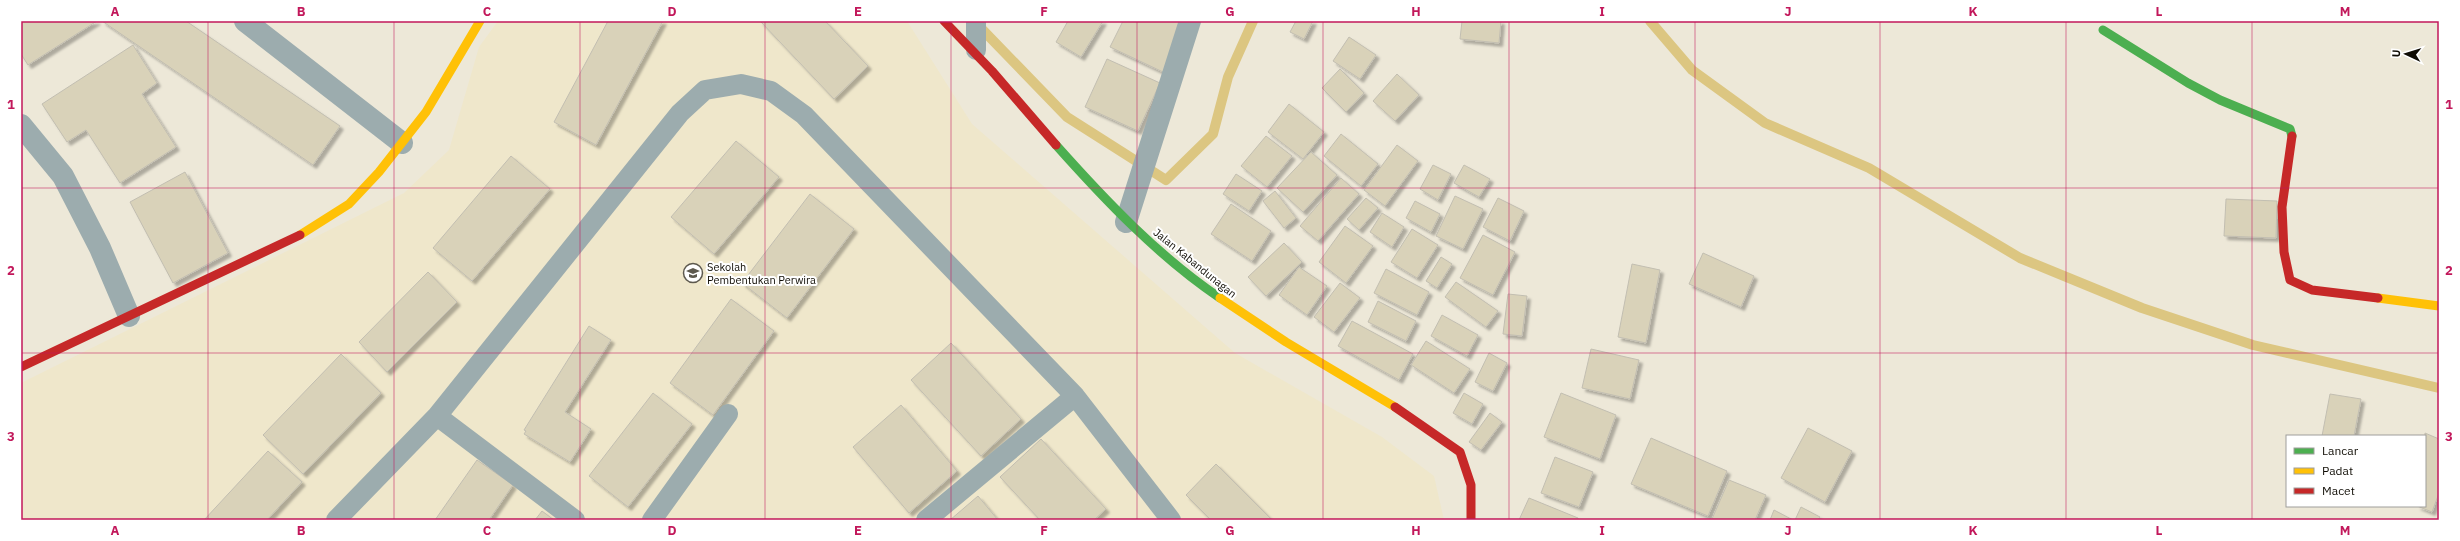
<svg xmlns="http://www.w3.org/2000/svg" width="2460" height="541" font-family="'IBM Plex Sans',sans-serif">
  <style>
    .built { fill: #efe7cb }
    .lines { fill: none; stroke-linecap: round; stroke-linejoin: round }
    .stream { stroke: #dcc681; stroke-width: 10 }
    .building { fill: #d9d2b9; stroke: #c2beb1; filter: url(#shadow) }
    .lane { stroke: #9cacae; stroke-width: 20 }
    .street { stroke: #9cacae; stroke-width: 22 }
    .fast { stroke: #4caf50; stroke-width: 9 }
    .slow { stroke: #ffc107; stroke-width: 9 }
    .jam { stroke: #c62828; stroke-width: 9 }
    .grid { fill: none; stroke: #c2185b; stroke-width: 1; stroke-opacity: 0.55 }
    .labels { text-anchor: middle; stroke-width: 4; stroke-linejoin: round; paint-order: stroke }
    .street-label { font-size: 11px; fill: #0f0c04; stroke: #fff }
    .poi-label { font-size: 11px; fill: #0f0c04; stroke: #fff; text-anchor: start }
    .neatline { fill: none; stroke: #c2185b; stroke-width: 1.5 }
    .grid-label { font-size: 13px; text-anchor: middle; font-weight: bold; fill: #c2185b }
  </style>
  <defs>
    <filter id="shadow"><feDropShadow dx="3.5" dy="3.5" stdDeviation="1" flood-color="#0004"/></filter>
  </defs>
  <rect width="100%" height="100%" fill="#ede8d8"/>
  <path class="built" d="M498,21H907L972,124L1235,353L1382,437L1434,476L1444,520H21V383L404,193L449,150L479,47Z"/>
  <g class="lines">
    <path class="stream" d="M1650,21L1692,70L1765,123L1869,168L2020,258L2142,308L2253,345L2439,388
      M977,24L1067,117L1166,180L1213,134L1228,77L1253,21"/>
  </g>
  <path class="building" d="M21,21H97L28,65L21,54Z
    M102,21H186L340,126L313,165Z
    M608,21H663L596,145L554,122Z
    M760,21H825L868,66L834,99Z
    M1068,21H1103L1081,57L1056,42Z
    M1123,21H1186L1163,72L1110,47Z
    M1296,21H1313L1304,39L1290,32Z
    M1462,21H1501L1499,43L1460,39Z
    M1349,37L1376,55L1360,79L1333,61Z
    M133,45L157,83L142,94L176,147L120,183L86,130L67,142L42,104Z
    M1107,59L1160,83L1138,131L1085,107Z
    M1340,69L1364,93L1346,112L1322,88Z
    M1397,74L1419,95L1395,121L1373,101Z
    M1289,104L1324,132L1303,159L1268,132Z
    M1341,134L1378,164L1361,186L1324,156Z
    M1266,136L1292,156L1267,187L1241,166Z
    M736,141L779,177L714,254L671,217Z
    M1397,145L1418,161L1385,206L1364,190Z
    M1311,152L1337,175L1303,212L1277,188Z
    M511,156L550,189L472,281L433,248Z
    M1433,165L1451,174L1438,200L1420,189Z
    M1464,165L1490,179L1479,197L1454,183Z
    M185,172L228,253L173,283L130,202Z
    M1236,174L1262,191L1249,211L1223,194Z
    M1341,178L1359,194L1318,241L1300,226Z
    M1275,191L1296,218L1284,228L1263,201Z
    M810,194L854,229L787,318L742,283Z
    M1455,196L1483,209L1463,249L1436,236Z
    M1366,198L1378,208L1359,230L1347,219Z
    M1498,198L1524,211L1510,241L1483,227Z
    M2226,199L2277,201L2276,238L2224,236Z
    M1415,201L1440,214L1431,232L1406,218Z
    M1231,204L1271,231L1252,261L1211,234Z
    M1382,213L1404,227L1392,247L1370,232Z
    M1345,226L1373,246L1346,283L1319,262Z
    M1412,229L1438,245L1417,278L1391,262Z
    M1483,235L1515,252L1493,295L1460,278Z
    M1284,243L1302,262L1266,296L1248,277Z
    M1703,253L1754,276L1741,307L1689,284Z
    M1441,257L1452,264L1437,288L1426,281Z
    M1632,264L1660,270L1646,343L1618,337Z
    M1299,267L1327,286L1307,315L1279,295Z
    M1386,269L1429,292L1417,315L1374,293Z
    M428,272L457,302L387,372L359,342Z
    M1456,282L1498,311L1486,327L1445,297Z
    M1340,283L1360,298L1334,332L1314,317Z
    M1508,294L1527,296L1522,336L1503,334Z
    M731,299L774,331L713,415L670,383Z
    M1378,301L1416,321L1406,341L1368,322Z
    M1442,315L1478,335L1467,356L1431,336Z
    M1352,321L1413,354L1399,380L1338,346Z
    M589,326L611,340L565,412L591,429L570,462L524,434L526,431L524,430Z
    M1426,341L1470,369L1454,393L1411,365Z
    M951,343L1021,419L981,456L911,380Z
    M1591,349L1639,360L1630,399L1582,388Z
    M1489,353L1507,363L1493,391L1475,382Z
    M341,354L381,393L303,474L263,435Z
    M653,393L692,424L628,507L589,476Z
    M1464,393L1483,404L1472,424L1453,413Z
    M1561,393L1616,415L1600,459L1544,437Z
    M2330,394L2361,399L2354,436H2322Z
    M901,405L957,471L909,513L853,447Z
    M1490,413L1502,422L1481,450L1469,442Z
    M1808,428L1852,451L1825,502L1781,478Z
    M2425,433L2439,439V493L2432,512L2417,506H2425Z
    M1651,438L1727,471L1708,516L1631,484Z
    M1041,439L1106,509L1094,520H1040L1000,477Z
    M268,451L302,482L267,520H204Z
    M1555,457L1593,472L1579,507L1541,493Z
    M477,460L513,485L489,520H435Z
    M1216,464L1272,520H1211L1186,495Z
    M1729,480L1766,495L1755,520L1712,519Z
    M978,496L998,520H950Z
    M1529,498L1578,518V520H1519Z
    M1801,507L1820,517L1818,520H1795Z
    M1774,510L1793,520H1770Z
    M542,511L554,520H535Z"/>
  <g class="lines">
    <path class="lane" d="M976,50V21
      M437,416L575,520
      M336,520L437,416L680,113L705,90L741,84L771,91L804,115L1075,396L1171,520
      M652,520L728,414
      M926,520L1075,396"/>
    <path class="street" d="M245,21L402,143
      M21,125L63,176L100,248L129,316
      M1126,222L1190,21"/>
    <path class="fast" d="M2103,30L2188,83L2220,100L2290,129L2292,136
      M1056,145C1105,200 1158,256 1220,298"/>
    <path class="slow" d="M300,235L349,204L379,172L426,112L480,21
      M1220,298L1286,342L1395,407
      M2378,298L2439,306"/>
    <path class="jam" d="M944,21L992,71L1056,145
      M2292,136L2282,207L2284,252L2290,280L2312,290L2378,298
      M21,367L300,235
      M1395,407L1460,452L1471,485V520"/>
  </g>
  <path class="grid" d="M208,21V520M394,21V520M580,21V520M765,21V520M951,21V520M1137,21V520M1323,21V520M1509,21V520M1695,21V520M1880,21V520M2066,21V520M2252,21V520M21,188H2439M21,353H2439"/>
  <defs>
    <g id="university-ring" transform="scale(1)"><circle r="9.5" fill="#fff" stroke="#5d594e" stroke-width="1.5"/><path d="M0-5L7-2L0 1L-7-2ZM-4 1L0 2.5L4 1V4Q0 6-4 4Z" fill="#5d594e"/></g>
  </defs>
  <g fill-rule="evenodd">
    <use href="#university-ring" x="693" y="273"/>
  </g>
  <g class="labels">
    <g class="street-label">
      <text transform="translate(1195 263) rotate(39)" y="4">Jalan Kabandunagan</text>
    </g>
    <g class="poi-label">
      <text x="707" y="271">Sekolah<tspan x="707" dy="13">Pembentukan Perwira</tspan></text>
    </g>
  </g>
  <rect width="2460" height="541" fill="none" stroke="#ffffff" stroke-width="44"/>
  <rect x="2286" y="435" width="140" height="72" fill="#ffffff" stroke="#9f9e9b"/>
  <rect x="2294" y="448" width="20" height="6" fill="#4caf50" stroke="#9f9e9b"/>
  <text x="2322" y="455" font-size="12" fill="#0f0c04">Lancar</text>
  <rect x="2294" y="468" width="20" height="6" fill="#ffc107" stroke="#9f9e9b"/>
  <text x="2322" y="475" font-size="12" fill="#0f0c04">Padat</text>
  <rect x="2294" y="488" width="20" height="6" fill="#c62828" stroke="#9f9e9b"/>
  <text x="2322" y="495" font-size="12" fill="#0f0c04">Macet</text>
  <g transform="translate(2406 54) rotate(274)" stroke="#ffffff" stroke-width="3" paint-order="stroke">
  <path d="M0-3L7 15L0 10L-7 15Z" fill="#0f0c04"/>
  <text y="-6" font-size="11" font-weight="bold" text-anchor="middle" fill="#0f0c04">U</text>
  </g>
  <rect x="22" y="22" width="2416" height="497" class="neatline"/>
  <g class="grid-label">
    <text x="115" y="16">A</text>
    <text x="301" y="16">B</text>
    <text x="487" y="16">C</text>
    <text x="672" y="16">D</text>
    <text x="858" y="16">E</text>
    <text x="1044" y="16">F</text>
    <text x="1230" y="16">G</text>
    <text x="1416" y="16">H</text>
    <text x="1602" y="16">I</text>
    <text x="1788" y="16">J</text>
    <text x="1973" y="16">K</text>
    <text x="2159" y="16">L</text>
    <text x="2345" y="16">M</text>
    <text x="11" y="109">1</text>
    <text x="2449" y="109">1</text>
    <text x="11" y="275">2</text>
    <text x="2449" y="275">2</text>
    <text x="11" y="441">3</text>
    <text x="2449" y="441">3</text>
    <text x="115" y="535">A</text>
    <text x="301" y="535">B</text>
    <text x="487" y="535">C</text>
    <text x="672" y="535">D</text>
    <text x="858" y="535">E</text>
    <text x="1044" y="535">F</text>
    <text x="1230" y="535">G</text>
    <text x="1416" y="535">H</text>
    <text x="1602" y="535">I</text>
    <text x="1788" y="535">J</text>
    <text x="1973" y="535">K</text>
    <text x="2159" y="535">L</text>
    <text x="2345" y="535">M</text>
  </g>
</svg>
